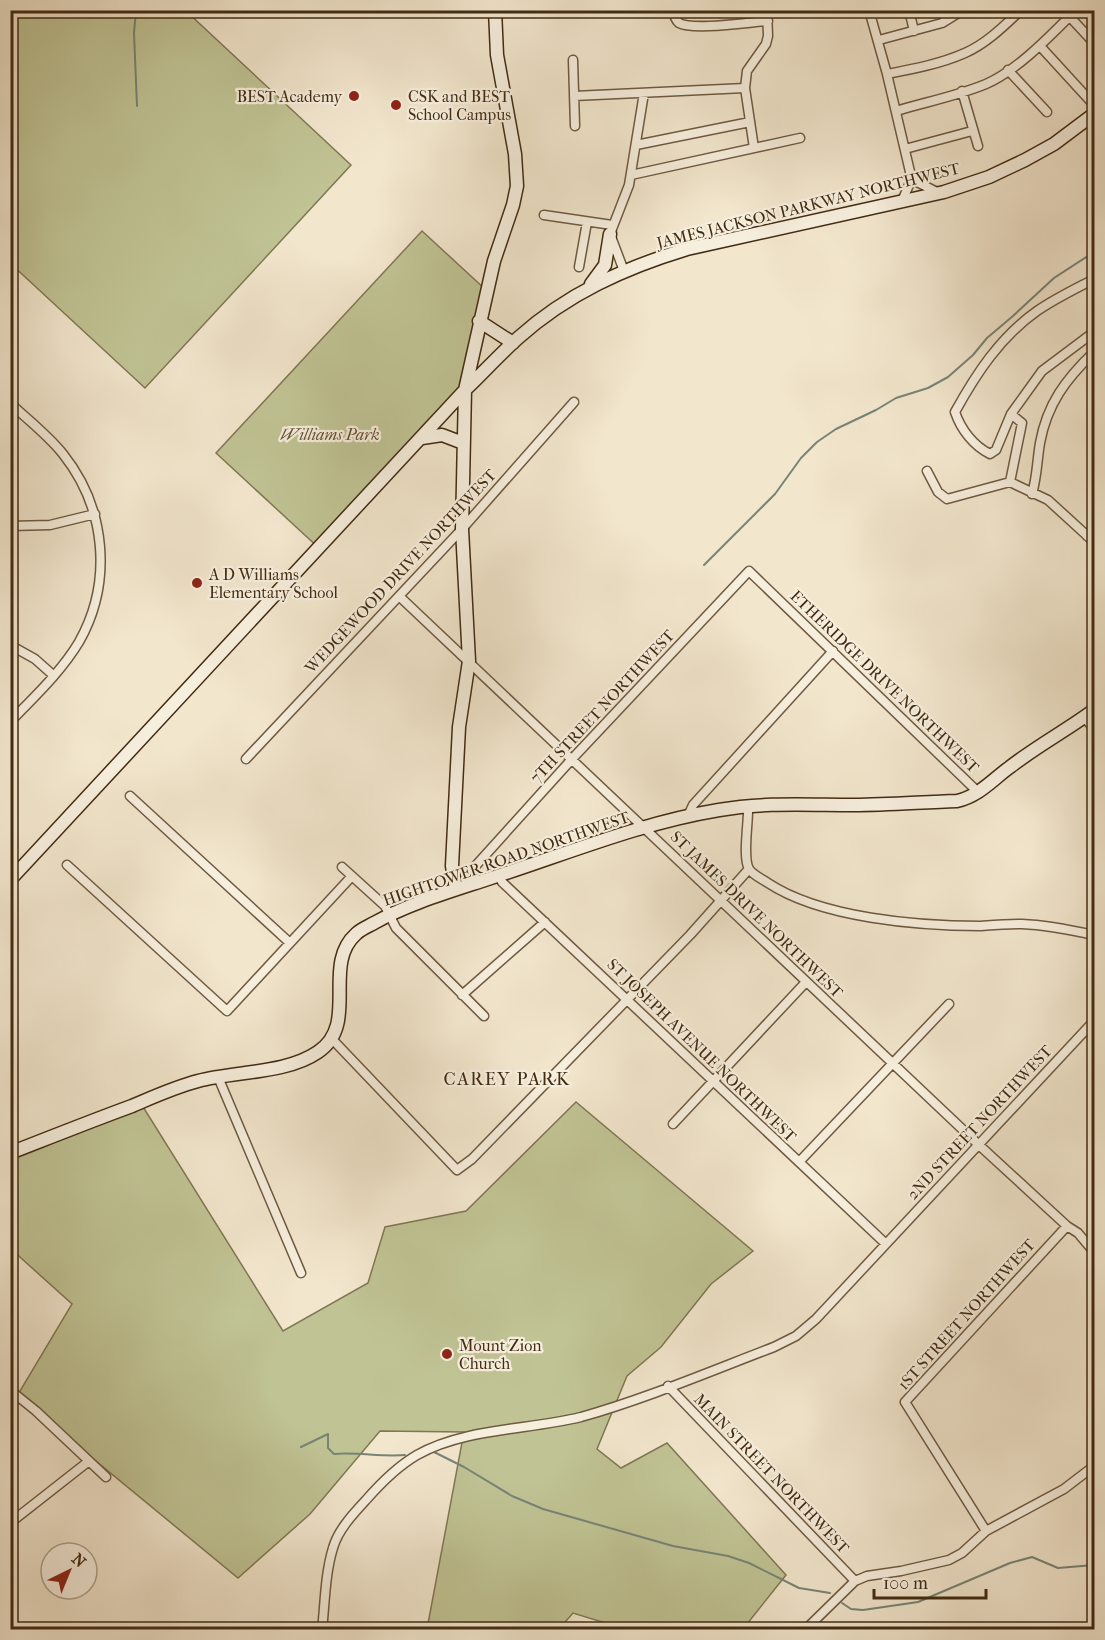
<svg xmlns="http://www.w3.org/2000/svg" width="1105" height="1640" font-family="'IM FELL French Canon',serif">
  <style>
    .green { fill: #c0c394; stroke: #817753; stroke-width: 1.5 }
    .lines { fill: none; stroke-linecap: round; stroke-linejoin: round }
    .stream { stroke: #778476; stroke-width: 2 }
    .street-casing { stroke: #6e5a41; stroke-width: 11 }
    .secondary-casing { stroke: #422b12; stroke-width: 15 }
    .street { stroke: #f7efde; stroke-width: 8 }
    .secondary { stroke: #f7efde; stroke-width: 12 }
    .poi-dot { fill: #8f2418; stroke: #f7efde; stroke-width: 2 }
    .labels { text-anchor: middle; stroke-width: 4.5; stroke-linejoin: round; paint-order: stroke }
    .poi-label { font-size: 16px; fill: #422b12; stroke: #f7efde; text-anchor: start }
    .street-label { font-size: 16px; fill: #422b12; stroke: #f7efde }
    .park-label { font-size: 16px; font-style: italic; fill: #625132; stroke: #f7efde }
    .neighbourhood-label { font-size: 18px; letter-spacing: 1.5px; fill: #422b12; stroke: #f7efde }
  </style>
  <rect width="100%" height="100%" fill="#f2e6cd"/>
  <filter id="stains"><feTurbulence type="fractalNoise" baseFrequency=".00333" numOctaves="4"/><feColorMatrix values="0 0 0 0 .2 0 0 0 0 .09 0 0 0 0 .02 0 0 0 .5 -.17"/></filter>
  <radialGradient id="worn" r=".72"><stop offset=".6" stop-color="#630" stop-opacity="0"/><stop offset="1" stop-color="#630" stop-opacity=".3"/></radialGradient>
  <path class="green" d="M10,11H186L351,165L145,388L11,264Z
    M422,231L486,290L465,389L321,550L216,453Z
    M140,1102L283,1331L368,1283L385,1227L466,1211L576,1102L753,1251L711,1284L661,1347L627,1376L597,1449L621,1468L667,1443L786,1575L743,1629H625L573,1613L559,1629H427L464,1432L380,1431L310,1514L238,1578L17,1396L72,1304L11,1249V1159Z"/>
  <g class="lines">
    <path class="stream" d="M136,10L134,33L137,106
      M704,565L775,494L801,458L817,442L836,429L876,410L896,398L928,388L948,377L973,355L987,338L1013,316L1054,278L1094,252
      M301,1447L328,1434V1448L334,1454C358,1452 381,1457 405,1455
      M434,1452L464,1467L512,1496L543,1509L673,1546L728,1556L749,1563L799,1588L830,1593
      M842,1603L851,1609L863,1610L918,1602L1010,1563L1032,1557L1058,1568L1094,1565"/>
    <g class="street-casing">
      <path id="street" d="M673,10C674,15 675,20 679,23C693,31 750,22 768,21
        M869,10L887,74L911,176L909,185L902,201
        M909,10L914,31
        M1070,17L1094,43
        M879,40L942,23L963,10
        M1040,46L1094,105
        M573,60L575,126
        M1008,70L1047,112
        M887,74C913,69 940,64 965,53C986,44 1004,26 1021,10
        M962,91L978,146
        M574,96L745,88
        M896,111C926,102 957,96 986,84C1018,70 1051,35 1076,10
        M636,145L750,122
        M754,148L745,88L747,71L766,44L768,36L767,10
        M905,149L972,131
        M631,175L800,138
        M911,176L917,182L939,193
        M544,215L612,225
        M579,267L587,222
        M624,271L610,234L629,185L644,93
        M10,403C28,420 48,435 63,454C106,508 113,582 79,642C61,672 34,697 10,722
        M1011,414L996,450L990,454C974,446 961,430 955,412C976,374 1000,337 1037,311C1054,299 1075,289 1094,279
        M927,471L938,492L947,499L1010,482L1048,500L1094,542
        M1010,482L1022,423L1011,414L1042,371L1094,332
        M1032,494C1037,477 1037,461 1040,443C1047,404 1066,379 1094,352
        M10,526L50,525L95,514
        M1087,536L1094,527
        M399,596L979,1145L1067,1226L1078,1233L1094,1252
        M10,645L35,659L53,675
        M1084,717L1094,729
        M246,759L462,529L574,402
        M130,796L290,943
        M748,806C749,821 742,857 749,869C753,875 762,879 768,883C821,918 918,926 981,926C995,925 1008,924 1022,924C1046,925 1071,930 1094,935
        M688,816L693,805L833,651
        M67,865L227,1011L352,876
        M342,867L385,906L396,928L484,1016
        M499,876L502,882L886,1244
        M465,886L470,872L572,759L749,571L979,793
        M462,995L545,922
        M332,1039L457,1170L472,1159L690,935L749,869
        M218,1077L301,1273
        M673,1124L806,982
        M799,1162L949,1004
        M668,1386L855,1581
        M10,1390L36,1411L106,1477
        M10,1523L89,1461
        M986,1531L905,1402L1067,1226
        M322,1630C325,1603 325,1574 333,1548C338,1530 353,1514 366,1500C380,1484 398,1466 417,1455C464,1428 529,1430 581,1417C645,1399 711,1371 774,1347L796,1336L816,1319L1094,1021
        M805,1630L855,1581L867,1576L901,1571L949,1560L962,1553L986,1531L1064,1489L1094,1466"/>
    </g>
    <g class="secondary-casing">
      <path id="secondary" d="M591,284L605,265L610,234
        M479,321L513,343
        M422,438L442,435L463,443
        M10,880L465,390C483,373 499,355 518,338C567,294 624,268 687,249L944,192L989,177L1025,160L1054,144L1094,114
        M456,889L452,866L459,727L469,661L462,529L465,390L494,261L513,205L517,186L515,154L497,55L495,10
        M10,1153C51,1137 91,1121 132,1106C153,1097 175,1087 198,1081C235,1071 286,1074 318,1052C360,1024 321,965 356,934C361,929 369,926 374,923C410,903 452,891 491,878C566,854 640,823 719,810C764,802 808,805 854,805C888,805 923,802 957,801C979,796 992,780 1010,767C1037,746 1067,730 1094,710"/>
    </g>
    <use href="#street" class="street"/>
    <use href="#secondary" class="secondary"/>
  </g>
  <g class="poi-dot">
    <circle cx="354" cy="96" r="6"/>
    <circle cx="396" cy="105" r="6"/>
    <circle cx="197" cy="583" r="6"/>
    <circle cx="447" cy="1354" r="6"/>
  </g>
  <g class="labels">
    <g class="poi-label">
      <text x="342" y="102" text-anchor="end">BEST Academy</text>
      <text x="408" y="102">CSK and BEST<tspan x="408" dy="18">School Campus</tspan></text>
      <text x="209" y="580">A D Williams<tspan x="209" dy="18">Elementary School</tspan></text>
      <text x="459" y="1351">Mount Zion<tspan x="459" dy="18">Church</tspan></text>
    </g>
    <g class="street-label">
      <text transform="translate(808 205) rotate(-14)" y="6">JAMES JACKSON PARKWAY NORTHWEST</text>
      <text transform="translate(400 571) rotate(-47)" y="6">WEDGEWOOD DRIVE NORTHWEST</text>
      <text transform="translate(885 681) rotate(44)" y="6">ETHERIDGE DRIVE NORTHWEST</text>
      <text transform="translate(602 706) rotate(-47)" y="6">7TH STREET NORTHWEST</text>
      <text transform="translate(506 858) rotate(-19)" y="6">HIGHTOWER ROAD NORTHWEST</text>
      <text transform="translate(757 914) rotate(44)" y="6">ST JAMES DRIVE NORTHWEST</text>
      <text transform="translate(702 1050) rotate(44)" y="6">ST JOSEPH AVENUE NORTHWEST</text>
      <text transform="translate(979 1122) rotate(-47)" y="6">2ND STREET NORTHWEST</text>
      <text transform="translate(966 1314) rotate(-48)" y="6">1ST STREET NORTHWEST</text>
      <text transform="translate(772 1473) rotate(46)" y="6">MAIN STREET NORTHWEST</text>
    </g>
    <g class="park-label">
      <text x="330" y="440">Williams Park</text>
    </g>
    <g class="neighbourhood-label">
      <text x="507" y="1085">CAREY PARK</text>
    </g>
  </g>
  <rect width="1105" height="1640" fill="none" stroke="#f2e6cd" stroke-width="36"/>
  <rect x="12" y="12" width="1081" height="1616" fill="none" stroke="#422b12" stroke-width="3"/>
  <rect x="18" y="18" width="1069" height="1604" fill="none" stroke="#422b12" stroke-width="1.5"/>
  <g transform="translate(69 1571) rotate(43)"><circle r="28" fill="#f7efde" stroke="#afa18c" stroke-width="1.5"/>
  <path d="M0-4.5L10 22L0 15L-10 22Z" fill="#8f2418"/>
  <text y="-9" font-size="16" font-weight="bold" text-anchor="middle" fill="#422b12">N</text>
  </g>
  <path d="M874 1589v9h112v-9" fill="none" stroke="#422b12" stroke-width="3"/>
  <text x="883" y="1589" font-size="18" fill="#422b12" stroke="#f7efde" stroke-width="4.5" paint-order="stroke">100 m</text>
  <rect width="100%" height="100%" filter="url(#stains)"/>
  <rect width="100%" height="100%" fill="url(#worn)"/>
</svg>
